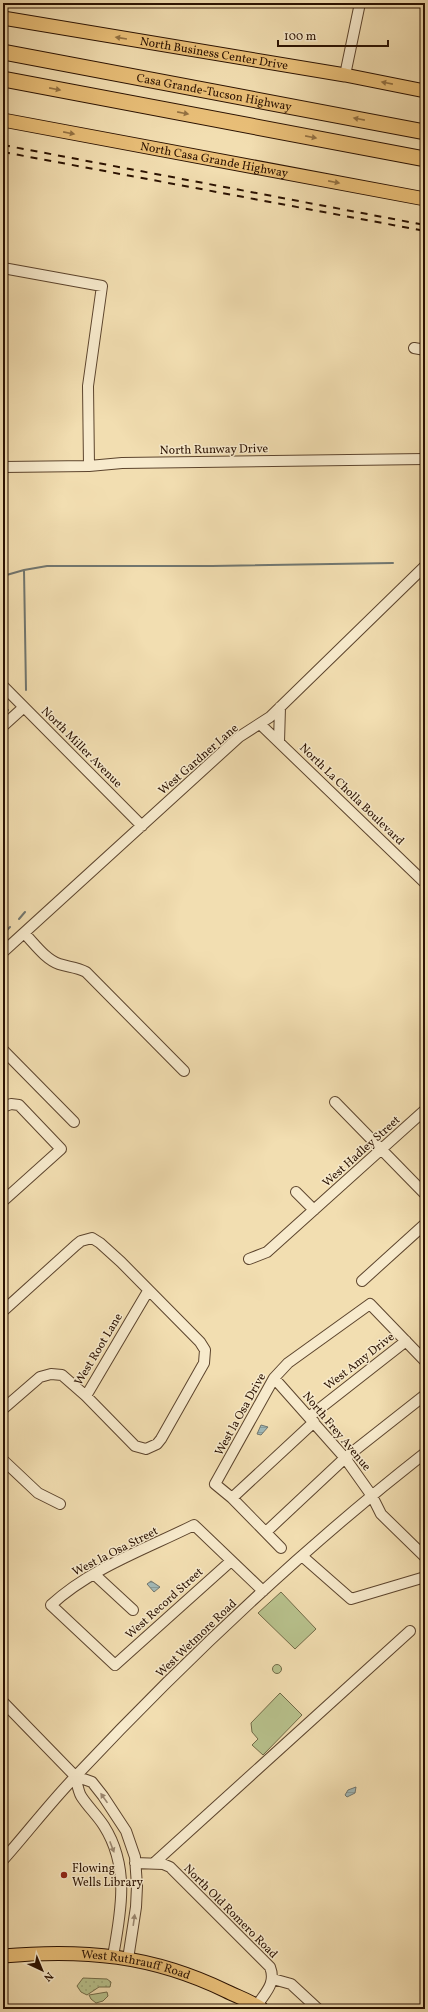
<svg xmlns="http://www.w3.org/2000/svg" width="428" height="2012" font-family="Vollkorn,serif">
  <style>
    .grass { fill: url(#grass-dots); stroke: #716a47 }
    .garden { fill: #b8c28d; stroke: #716a47 }
    .water { fill: url(#water-rules); stroke: #71766f }
    .lines { fill: none; stroke-linecap: round; stroke-linejoin: round }
    .stream { stroke: #71766f; stroke-width: 2 }
    .minor-casing { stroke: #5c442d; stroke-width: 12 }
    .major-casing { stroke: #2a1101; stroke-width: 15 }
    .highway-casing { stroke: #2a1101; stroke-width: 17 }
    .minor { stroke: #f7eacc; stroke-width: 10 }
    .major { stroke: #e9bf78; stroke-width: 13 }
    .highway { stroke: #e9bf78; stroke-width: 15 }
    .rail { stroke: #2a1101; stroke-width: 2; stroke-dasharray: 7 7; stroke-linecap: butt }
    .oneway { fill: #937142 }
    .oneway2 { fill: #9b8871 }
    .poi-dot { fill: #8f2418; stroke: #f7eacc; stroke-width: 1.5 }
    .labels { text-anchor: middle; stroke-width: 3; stroke-linejoin: round; paint-order: stroke }
    .street-label { font-size: 12px; fill: #2a1101; stroke: #f7eacc }
    .poi-label { font-size: 12px; fill: #2a1101; stroke: #f7eacc; text-anchor: start }
  </style>
  <defs>
    <pattern id="grass-dots" width="8" height="8" patternUnits="userSpaceOnUse"><rect width="8" height="8" fill="#b8c28d"/><path d="M2 2h.1M6 6h.1" fill="none" stroke="#9ea678" stroke-width="1.8" stroke-linecap="round"/></pattern>
    <pattern id="water-rules" width="6" height="5" patternUnits="userSpaceOnUse"><rect width="6" height="5" fill="#a1b9b8"/><path d="M0 2.5h6" fill="none" stroke="#8b9e9c"/></pattern>
  </defs>
  <rect width="100%" height="100%" fill="#f2deb1"/>
  <filter id="stains"><feTurbulence type="fractalNoise" baseFrequency=".005" numOctaves="4"/><feColorMatrix values="0 0 0 0 .2 0 0 0 0 .09 0 0 0 0 .02 0 0 0 .5 -.17"/></filter>
  <radialGradient id="worn" r=".72"><stop offset=".6" stop-color="#630" stop-opacity="0"/><stop offset="1" stop-color="#630" stop-opacity=".3"/></radialGradient>
  <path class="grass" d="M83,1978L107,1979L111,1982L110,1987H99L87,1995L81,1992L77,1986Z"/>
  <path class="garden" d="M281,1592L316,1629L295,1649L258,1613Z
    M272.5 1669a4.5 4.5 0 1 1 9 0a4.5 4.5 0 1 1-9 0Z
    M280,1693L302,1715L263,1755L252,1745L258,1739L252,1732L251,1723Z
    M107,1992L108,1996L103,2001L96,2003L91,1999L89,1995Z"/>
  <path class="water" d="M261,1425L268,1427L261,1435L257,1434Z
    M151,1581L160,1587L154,1592L147,1584Z
    M356,1787L355,1793L347,1797L345,1795L348,1790Z"/>
  <g class="lines">
    <path class="stream" d="M24,570L26,690
      M3,576L24,570L47,566H212L393,563
      M3,715L8,710
      M19,919L25,912
      M3,934L10,927"/>
    <g class="minor-casing">
      <path id="minor" d="M345,75L360,3
        M3,268L102,286L88,386L89,466
        M414,348L425,350
        M3,467L89,466L122,463L425,459
        M3,686L142,826
        M260,724L425,883
        M3,726L24,707
        M279,742L280,707
        M24,933C34,943 45,959 59,964C68,967 77,967 86,972L184,1071
        M3,952L239,737L270,717L425,566
        M3,1050L74,1122
        M335,1102L425,1194
        M3,1107L11,1104L19,1105L61,1149L3,1201
        M296,1192L314,1210
        M249,1259L267,1252L425,1110
        M362,1281L425,1224
        M3,1311L76,1245L81,1241L92,1238L100,1243L121,1262L200,1342L205,1350L204,1363L161,1439L157,1444L146,1449L135,1446L86,1396L62,1375L51,1374L40,1377L3,1409
        M274,1378L345,1458L372,1496L381,1514L425,1557
        M86,1396L148,1291
        M309,1417L406,1341
        M3,1460L38,1493L60,1504
        M232,1498L314,1422
        M266,1532L345,1458L425,1395
        M281,1548L232,1498L215,1484L274,1378L288,1363L370,1304L425,1361
        M302,1556L351,1599L425,1577
        M231,1561L115,1665L51,1605C91,1568 146,1549 194,1525L263,1591
        M94,1574L133,1610
        M3,1702L75,1776L92,1782L103,1796L126,1831L135,1857L137,1886L136,1907L128,1959
        M75,1776C77,1782 78,1791 81,1796C88,1807 97,1815 104,1826C130,1867 121,1912 113,1956
        M3,1860C27,1833 49,1804 74,1778C183,1662 300,1551 425,1453
        M135,1863L163,1864L170,1867L270,1967C277,1985 263,1994 255,2009
        M154,1863L410,1631
        M273,1979L291,1984L318,2009"/>
    </g>
    <g class="major-casing">
      <g id="major">
        <path id="s1" d="M3,18L345,75L425,91"/>
        <path id="s2" d="M3,120L425,199"/>
        <path id="s3" d="M3,1956C85,1949 152,1955 226,1991C238,1997 251,2001 262,2009"/>
      </g>
    </g>
    <g class="highway-casing">
      <g id="highway">
        <path id="s4" d="M3,52L425,132"/>
        <path d="M3,79L425,159"/>
      </g>
    </g>
    <use href="#minor" class="minor"/>
    <use href="#major" class="major"/>
    <use href="#highway" class="highway"/>
    <path class="rail" d="M3,145L425,225
      M3,152L425,231"/>
  </g>
  <defs><path id="oneway-solid" d="M-6-.8H1V-3.2L6.5 0L1 3.2V.8H-6Z"/></defs>
  <g class="oneway">
    <use href="#oneway-solid" transform="translate(121 38) rotate(-171)"/>
    <use href="#oneway-solid" transform="translate(387 83) rotate(-169)"/>
    <use href="#oneway-solid" transform="translate(55 89) rotate(11)"/>
    <use href="#oneway-solid" transform="translate(183 113) rotate(11)"/>
    <use href="#oneway-solid" transform="translate(359 119) rotate(-169)"/>
    <use href="#oneway-solid" transform="translate(69 133) rotate(11)"/>
    <use href="#oneway-solid" transform="translate(311 137) rotate(11)"/>
    <use href="#oneway-solid" transform="translate(334 182) rotate(11)"/>
  </g>
  <g class="oneway2">
    <use href="#oneway-solid" transform="translate(104 1798) rotate(-125)"/>
    <use href="#oneway-solid" transform="translate(112 1847) rotate(69)"/>
    <use href="#oneway-solid" transform="translate(134 1920) rotate(-82)"/>
  </g>
  <circle class="poi-dot" cx="64" cy="1875" r="4"/>
  <g class="labels">
    <g class="street-label">
      <text dy="4" stroke="none"><textPath href="#s1" startOffset="214">North Business Center Drive</textPath></text>
      <text dy="4" stroke="none"><textPath href="#s4" startOffset="215">Casa Grande-Tucson Highway</textPath></text>
      <text dy="4" stroke="none"><textPath href="#s2" startOffset="215">North Casa Grande Highway</textPath></text>
      <text transform="translate(214 449) rotate(-1)" y="4">North Runway Drive</text>
      <text transform="translate(82 747) rotate(45)" y="4">North Miller Avenue</text>
      <text transform="translate(198 759) rotate(-41)" y="4">West Gardner Lane</text>
      <text transform="translate(352 794) rotate(44)" y="4">North La Cholla Boulevard</text>
      <text transform="translate(361 1151) rotate(-42)" y="4">West Hadley Street</text>
      <text transform="translate(98 1349) rotate(-59)" y="4">West Root Lane</text>
      <text transform="translate(359 1361) rotate(-38)" y="4">West Amy Drive</text>
      <text transform="translate(240 1414) rotate(-61)" y="4">West la Osa Drive</text>
      <text transform="translate(337 1431) rotate(50)" y="4">North Frey Avenue</text>
      <text transform="translate(115 1551) rotate(-27)" y="4">West la Osa Street</text>
      <text transform="translate(164 1603) rotate(-42)" y="4">West Record Street</text>
      <text transform="translate(196 1638) rotate(-44)" y="4">West Wetmore Road</text>
      <text transform="translate(231 1911) rotate(45)" y="4">North Old Romero Road</text>
      <text dy="4" stroke="none"><textPath href="#s3" startOffset="134">West Ruthrauff Road</textPath></text>
    </g>
    <g class="poi-label">
      <text x="72" y="1872">Flowing<tspan x="72" dy="14">Wells Library</tspan></text>
    </g>
  </g>
  <rect width="428" height="2012" fill="none" stroke="#f2deb1" stroke-width="16"/>
  <rect x="4" y="4" width="420" height="2004" fill="none" stroke="#2a1101" stroke-width="2"/>
  <rect x="8" y="8" width="412" height="1996" fill="none" stroke="#2a1101"/>
  <g transform="translate(42 1970) rotate(136)" stroke="#f7eacc" stroke-width="3" paint-order="stroke">
  <path d="M0-3L7 15L0 10L-7 15Z" fill="#2a1101"/>
  <text y="-6" font-size="11" font-weight="bold" text-anchor="middle" fill="#2a1101">N</text>
  </g>
  <path d="M278 40v6h110v-6" fill="none" stroke="#2a1101" stroke-width="2"/>
  <text x="284" y="40" font-size="12" fill="#2a1101" stroke="#f7eacc" stroke-width="3" paint-order="stroke">100 m</text>
  <rect width="100%" height="100%" filter="url(#stains)"/>
  <rect width="100%" height="100%" fill="url(#worn)"/>
</svg>
